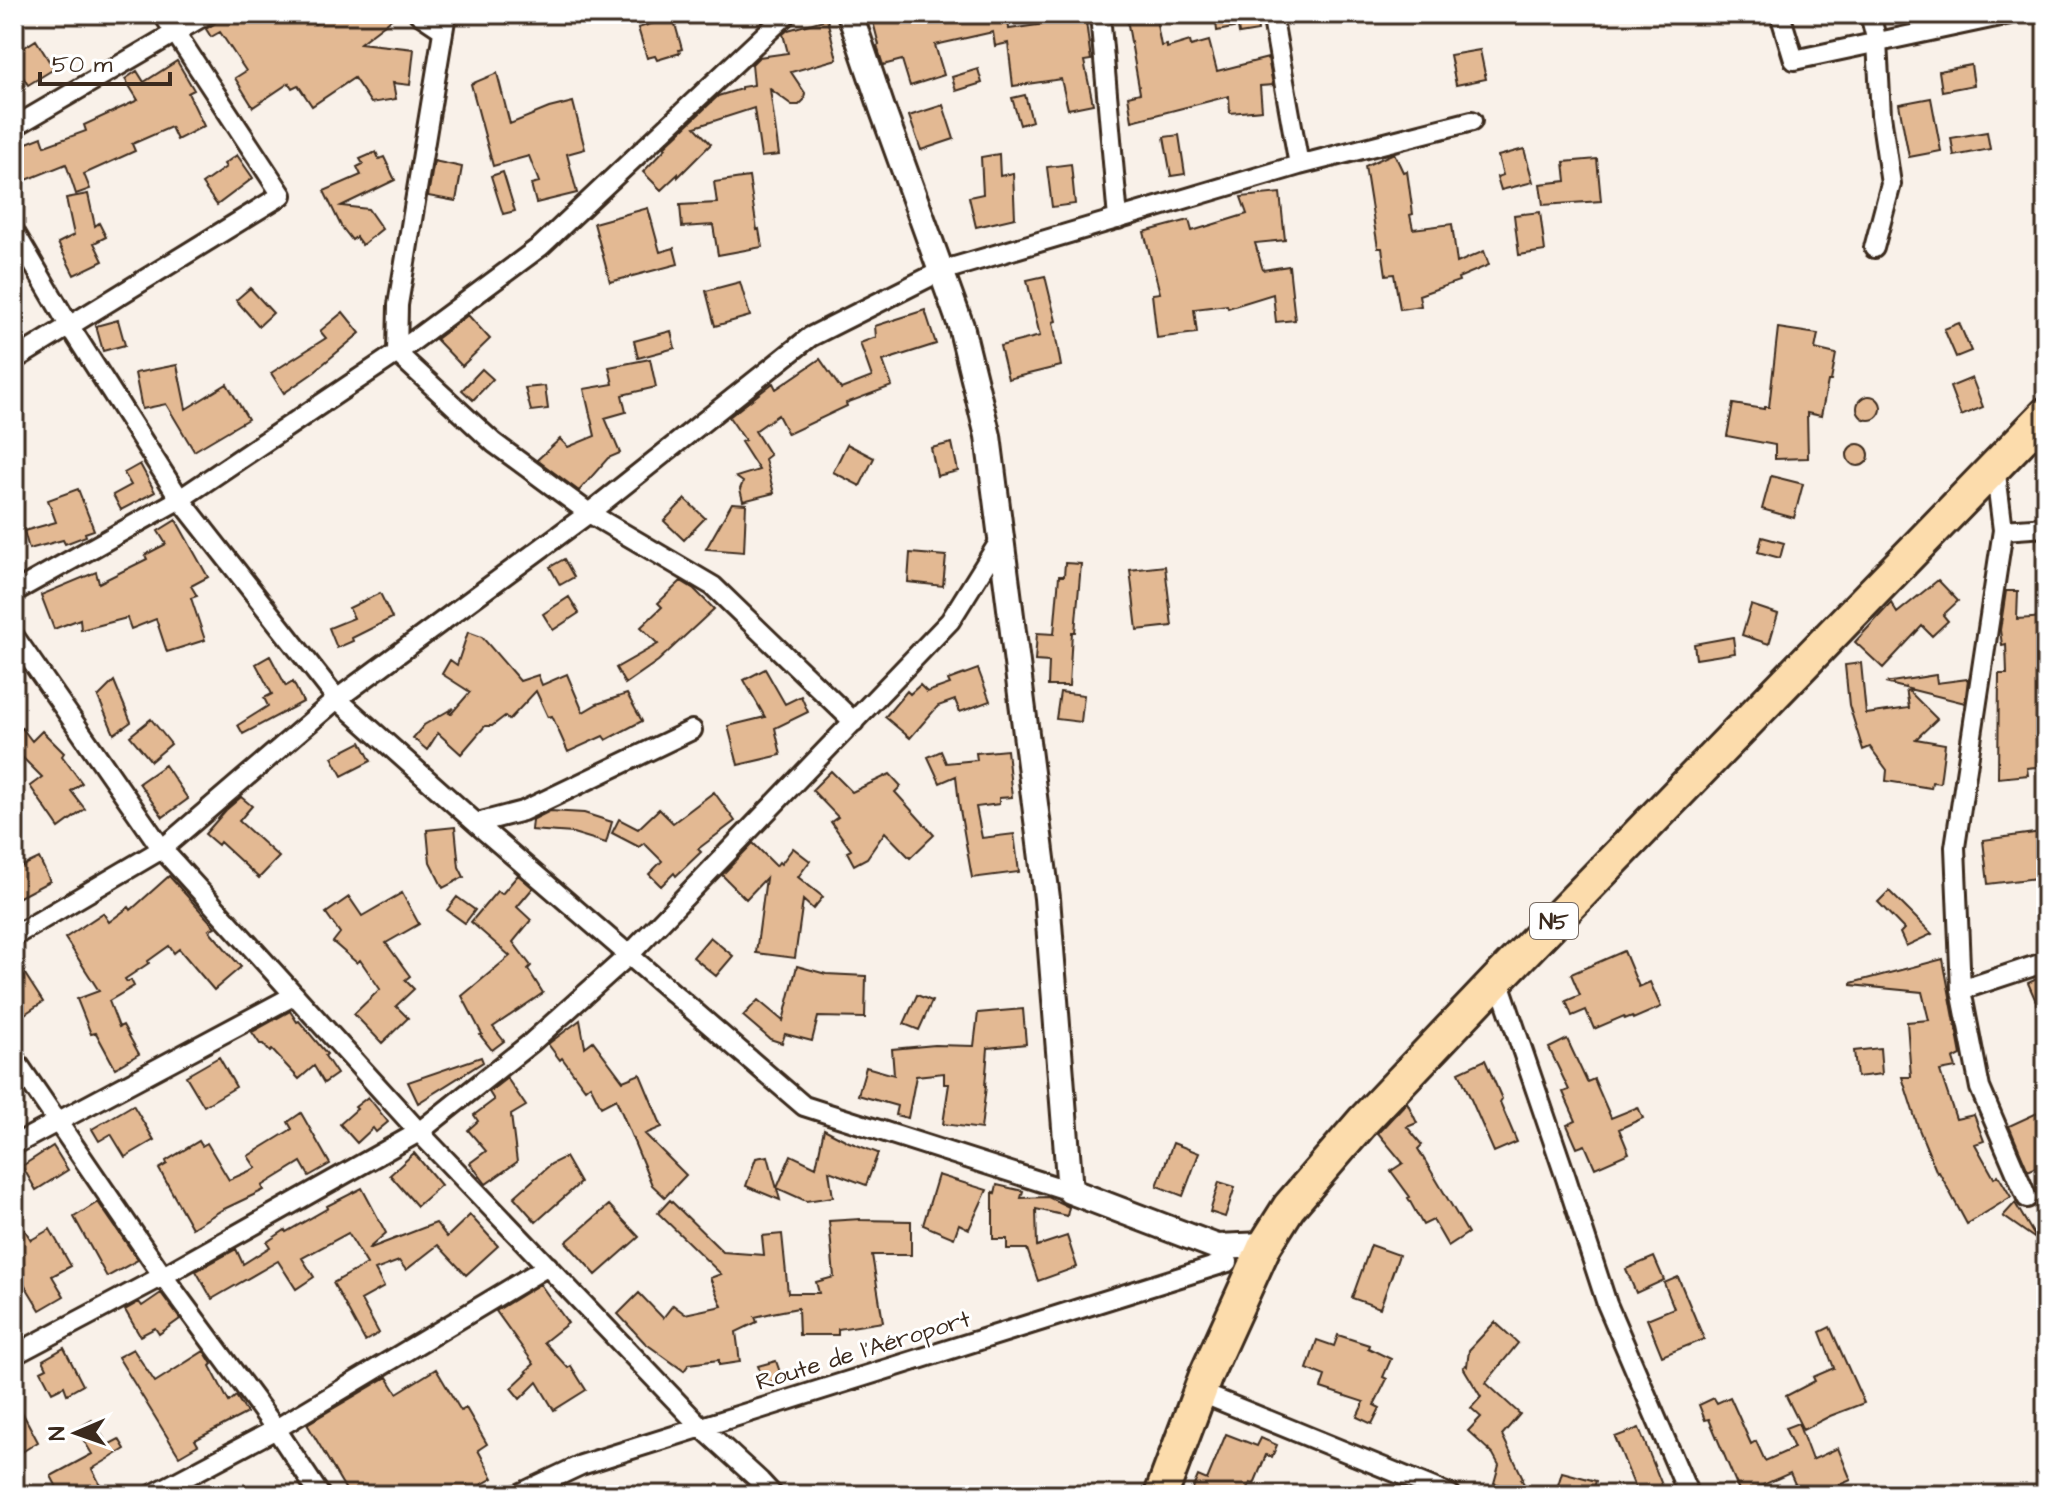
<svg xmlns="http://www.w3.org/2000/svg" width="2060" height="1509" font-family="'Architects Daughter',sans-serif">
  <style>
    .building { fill: #e3b993; stroke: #3b2a1e; stroke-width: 2 }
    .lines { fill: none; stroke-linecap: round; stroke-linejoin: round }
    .minor-casing { stroke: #3b2a1e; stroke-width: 24 }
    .tertiary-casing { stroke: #3b2a1e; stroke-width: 30 }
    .trunk-casing { stroke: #3b2a1e; stroke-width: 38 }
    .minor { stroke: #fff; stroke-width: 18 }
    .tertiary { stroke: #fff; stroke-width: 24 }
    .trunk { stroke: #fcdcac; stroke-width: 32 }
    .labels { text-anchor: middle; stroke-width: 6; stroke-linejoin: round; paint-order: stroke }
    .shield { fill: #fff; stroke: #766a62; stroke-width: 2 }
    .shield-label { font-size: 22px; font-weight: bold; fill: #3b2a1e }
    .street-label { font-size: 24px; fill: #3b2a1e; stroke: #fff }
  </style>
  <rect width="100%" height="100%" fill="#f9f1e9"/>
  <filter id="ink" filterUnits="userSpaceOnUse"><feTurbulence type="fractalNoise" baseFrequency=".0125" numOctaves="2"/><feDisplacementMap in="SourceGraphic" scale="16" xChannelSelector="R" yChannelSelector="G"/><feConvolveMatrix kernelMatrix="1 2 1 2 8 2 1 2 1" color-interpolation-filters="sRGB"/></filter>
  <g filter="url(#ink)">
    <path class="building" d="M223,14H308L315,24L330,14H398L360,43L414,49L410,85L393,83L396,99L371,103L354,78L312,106L298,85L292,88L289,83L253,107L235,78L246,71L220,32L211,37L206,29L214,24Z
      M871,14H1007L1009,29L1059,22L1058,14H1085L1091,60L1084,61L1093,104L1068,109L1061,79L1013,86L1008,43L995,46L993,32L935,45L944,75L910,86L902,60L883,65L877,46L879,45Z
      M1155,14L1161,46L1167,45V48L1190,41L1191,46L1209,41L1217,71L1268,58L1273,85L1260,86L1262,110L1230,113L1229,96L1132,121L1128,96L1140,93L1127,19Z
      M1215,14H1260L1262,24H1257L1258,31L1239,34L1238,27L1217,31Z
      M673,17L682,49L679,50L680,53L657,60L655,56L647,58L638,28Z
      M827,19L837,59L791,72L805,93L804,100L799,105H792L770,89L779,155L761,157L754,108L695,127L711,144L678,177V174L661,190L643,172L666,148L664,147L718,96L741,89V87L754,85L752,64L759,57L788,53L783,34L788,30Z
      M36,40L54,69L28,85L14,63V54Z
      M1480,50L1486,79L1456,85L1450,55Z
      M177,61L194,90L188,93L204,126L177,140L171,127L132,144L135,151L84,174L90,189L76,194L66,164L24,181L14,155V148L42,137L45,146L86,131L84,125L138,100L125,79L137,71L144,82Z
      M1971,65L1974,85L1942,91L1939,71Z
      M978,69L982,83L956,91L952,77Z
      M497,73L510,124L549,108L573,102L585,149L567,154L577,193L536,203L531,184L539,182L529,156L493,166L471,84Z
      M1025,95L1032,121L1020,125L1012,98Z
      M1931,98L1941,151L1909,157L1899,104Z
      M943,105L954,139L921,150L909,116Z
      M1987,132L1990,149L1954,156L1951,138Z
      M1179,135L1185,174L1171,176L1164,137Z
      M1524,149L1533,182L1501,190L1497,177L1503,175L1498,156Z
      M376,152L379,159L384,157L395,180L341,206L368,209L382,229L362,245L356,237L352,240L341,226L324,191L361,175L357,167L363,164L360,159Z
      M1394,153L1403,172L1407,171L1413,214L1410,215L1413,229L1452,224L1457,263L1484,251L1489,265L1458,278L1459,281L1419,295L1421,306L1400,309L1394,274L1386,275L1382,248H1378L1365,166Z
      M999,154L1000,176L1013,173L1015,218L976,227L969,197L983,194L981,157Z
      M237,155L253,178L217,205L202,184L226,167L224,164Z
      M1597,159L1601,201L1543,205L1540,184L1566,181L1564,162Z
      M434,161L462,167L456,201L428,196Z
      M1071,164L1075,204L1052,207L1047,167Z
      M503,172L515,211L503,214L491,176Z
      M749,177L757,230L759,229L762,247L718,255L713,225L682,227L680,205L717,203L714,182Z
      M1280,193L1285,240L1255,243L1263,270L1289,266L1295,320L1276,322L1273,294L1228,308L1227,305L1194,309L1197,333L1157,338L1152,294L1160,293L1144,232L1189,220L1192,231L1247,214L1241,197Z
      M88,194L95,226L99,223L106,237L94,243L103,261L74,275L58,243L74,235L66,198Z
      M648,208L660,252L674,248L678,264L610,282L594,223Z
      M1540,212L1545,251L1519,255L1514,215Z
      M1045,276L1056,321L1053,322L1061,366L1008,379L1000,346L1040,336L1027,280Z
      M740,282L750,316L715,326L706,291Z
      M250,288L273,313L259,326L236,300Z
      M925,310L936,344L883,361L892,386L846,403L847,406L788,434L778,415L755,431L770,455L765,459L774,493L743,501L740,489L743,482L736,477L759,470L741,442L745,440L729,417L773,383L776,389L820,359L841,389L872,377L860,343L876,337L875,326Z
      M343,312L360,333L316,370V371L284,393L271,373L326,338L320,331Z
      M468,315L490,339L462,366L436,339Z
      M118,320L125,345L103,351L96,326Z
      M1959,323L1971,351L1956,357L1944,329Z
      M1778,328L1818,334L1815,349L1836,354L1831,381H1828L1821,416L1807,413L1808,458L1775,459V445L1727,436L1733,404L1764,409V407H1769Z
      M671,331L675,348L638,358L634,341Z
      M650,359L656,387L622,395L626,412L605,418L620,453L608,458L579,491L537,460L560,439L568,447L595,436L584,389L613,384L609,367Z
      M177,365L186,409L227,384L248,419L194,451L166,404L142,409L135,373Z
      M482,369L493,379L473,400L462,390Z
      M1972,378L1983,407L1961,416L1950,387Z
      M545,386L548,409L531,411L525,388Z
      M1857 408a12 12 0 1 1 24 0a12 12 0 1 1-24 0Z
      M952,443L958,471L937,476L931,448Z
      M847,444L874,458L860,486L833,472Z
      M1847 455a11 11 0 1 1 22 0a11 11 0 1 1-22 0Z
      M140,464L155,492L121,510L113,495L131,485L124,473Z
      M1771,476L1803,484L1794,518L1762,509Z
      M78,489L94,530L85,533L86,536L65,544L63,540L29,549L24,531L56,522L48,500Z
      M685,499L705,518L684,540L664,521Z
      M732,503L746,504L744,552L706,549Z
      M176,520L208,577L191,586L197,596L191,598L205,640L167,652L156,619L131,629L127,618L81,630L80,619L54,629L41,595L96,572L99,583L147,559L145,555L166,544L158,531Z
      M1762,537L1784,543L1780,558L1758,552Z
      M910,553L946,556L943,586L908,582Z
      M564,559L574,577L560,585L550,567Z
      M1065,563L1081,564L1075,632H1072L1069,686H1048L1049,662L1035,661L1037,633L1054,634L1059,576H1064Z
      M1165,566L1172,626L1137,630L1130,570Z
      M1938,580L1958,601L1943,615L1948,621L1932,636L1922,626L1883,668L1855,642L1891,603L1897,613Z
      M681,581L694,589L714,609L658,661L625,684L616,668L658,644L641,627L662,607L658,603Z
      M2006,591H2018L2017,619L2046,617V766L2027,768L2028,775L1998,778L1999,674H2007L2006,644L2002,645L2000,630Z
      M380,593L392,618L352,638L353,641L337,648L329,628L354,618L349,608Z
      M569,597L579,613L553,630L543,614Z
      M1751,605L1778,614L1769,644L1742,635Z
      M468,632L482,637L520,681L538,675L542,685L567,674L583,712L597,704L627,694L642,721L606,740L603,736L568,752L552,716L548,717L536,691L509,720L505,716L492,726H485L461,754L438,733L427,750L413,738L424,725L453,708L449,713L451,714L470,692L442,674L450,660L457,665Z
      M1733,637L1735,653L1696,659L1694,644Z
      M270,656L286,686L293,682L303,702L243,734L238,725L268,706L264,698L272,694L256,664Z
      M1861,663L1866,714L1909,708L1906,688L1937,719L1916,739L1945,744L1940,783L1932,782L1931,788L1886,781L1887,770L1870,747L1863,750L1849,705L1845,665Z
      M765,669L785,704L801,696L808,712L775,728L781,755L738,765L728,726L765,717L744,680Z
      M978,669L990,701L960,712L955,700L938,706L910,738L885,717L907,691L910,694L920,685L927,692L950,684L948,680Z
      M1936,675L1937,683L1968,679L1965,703L1885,683Z
      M114,681L131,722L114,734L98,697Z
      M1060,692L1084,695L1081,722L1056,719Z
      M151,719L171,744L151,761L130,736Z
      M22,728L32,741L42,731L64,753L62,756L82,783L71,791L85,809L59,828L30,786L42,777L14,749V735Z
      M361,742L371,761L342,776L332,757Z
      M1007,750L1012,797L999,798V804L976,807L982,838L1014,834L1019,872L972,878L959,804L956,776L940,783L928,757L941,751L946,763L977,760L976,753Z
      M165,765L188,799L163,817L139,783Z
      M831,771L852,792L890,774L901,786L895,792L934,835L910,858L885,832L867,858L854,865L847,852L851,850L831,822L838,817L812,790Z
      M714,792L735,821L698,849L701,852L676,876L674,873L661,886L649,874L662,861L644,843L639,847L612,833L619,819L638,829L659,809L673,823Z
      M241,797L252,806L239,821L279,857L259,878L220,842L218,845L205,834L226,810Z
      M550,811L584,813L612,822L606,843L573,833L531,830L532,820Z
      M455,827L459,867L464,877L443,888L430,862L427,830Z
      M2042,832L2046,877L1988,884L1983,840Z
      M753,843L776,866L779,862L781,864L793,848L810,861L798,877L823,897L813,909L803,900L795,958L756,953L766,878L746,899L722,875Z
      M39,858L50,881L14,900V870Z
      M518,875L533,888L517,907L531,920L513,942L531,966L528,969L543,993L493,1027L504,1041L492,1050L480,1035L482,1034L462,996L510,956L471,922L497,891L502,894Z
      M169,876L215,927L209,930L241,967L214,990L179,949L174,953L169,946L148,961L149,963L125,979L127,982L131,980L134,986L109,1001L119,1027L123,1025L139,1054L115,1068L96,1033L91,1034L77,999L99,991L65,938L103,913L109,922L129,907L131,910Z
      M1889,891L1932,934L1906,946L1900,933L1904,929L1878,902Z
      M402,893L419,924L386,943L410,976L405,980L414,989L396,1006L408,1018L382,1043L354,1014L380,989L360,960L357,963L333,942L340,933L326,913L349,897L362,916Z
      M457,897L475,910L465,923L447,910Z
      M710,937L733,956L716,976L693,957Z
      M1624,951L1639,987L1650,982L1661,1007L1633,1019L1632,1016L1625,1019L1624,1016L1594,1029L1586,1010L1572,1016L1566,1001L1580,995L1571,974Z
      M14,957L43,1002L14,1021Z
      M1943,959L1961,1055L1953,1059L1956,1068L1940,1071L1956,1119L1974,1115L1984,1141L1975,1144L1994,1178L1998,1175L2011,1197L1967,1224L1939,1172L1937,1173L1918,1127L1902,1077H1911L1907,1022L1929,1020L1922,992L1851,985V983Z
      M797,966L826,974L866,976L865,1018L818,1017L812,1041L785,1034L782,1043L770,1039L743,1016L758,1000L783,1021Z
      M2046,975V1024L2028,983Z
      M917,995L932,1001L919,1030L904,1024Z
      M1023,1009L1026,1044L988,1048L985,1086H986L981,1129L943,1124L949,1084H944V1073L916,1076L908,1118L895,1115L897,1106L858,1095L866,1067L894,1075L892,1049L935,1045L974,1046L978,1013Z
      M290,1011L297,1022L299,1021L327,1054L325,1056L337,1074L324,1083L314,1066L299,1079L272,1050L270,1052L263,1044H260L252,1032Z
      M580,1020L585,1047L593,1041L623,1081L640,1074L662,1127L645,1134L686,1175L665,1197L652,1185L616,1099L601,1107L590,1085L585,1089L562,1058L560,1060L548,1044Z
      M1567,1039L1587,1082L1594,1079L1611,1118L1638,1107L1643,1118L1619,1129L1629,1153L1595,1168L1585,1145L1577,1148L1567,1125L1576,1121L1563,1092L1569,1090L1549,1048Z
      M1880,1048L1882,1074L1857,1077L1854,1051Z
      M219,1057L236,1087L204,1106L186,1076Z
      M481,1057L483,1062L418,1103L408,1082Z
      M1485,1060L1502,1099L1500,1102L1517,1142L1494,1152L1459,1072Z
      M507,1078L526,1106L511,1115L517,1162L486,1184L470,1163L486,1151L468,1130L478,1121L474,1115L494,1100L489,1092Z
      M368,1097L388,1122L376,1132L373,1128L357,1143L340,1124L357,1109L355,1107Z
      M1407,1102L1417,1123L1407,1127L1422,1145L1418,1149L1468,1233L1448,1246L1433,1220L1423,1225L1408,1198L1410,1197L1391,1171L1403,1163L1378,1133Z
      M133,1105L154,1140L125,1157L111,1134L99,1141L92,1129Z
      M2046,1109V1163L2028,1171L2009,1126Z
      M301,1113L330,1164L309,1176L301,1162L262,1186L264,1190L222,1210L192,1228L159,1169L167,1164L166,1161L199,1141L202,1146L207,1143L229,1180L256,1168L248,1156L292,1129L288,1122Z
      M824,1129L849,1142L878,1153L866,1185L829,1171L833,1197L806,1201L777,1188L791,1155L816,1167Z
      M1173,1143L1199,1153L1183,1196L1157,1186Z
      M53,1146L68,1170L36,1190L22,1166Z
      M414,1153L441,1185L417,1206L390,1175Z
      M768,1156L780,1200L746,1186L756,1158Z
      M565,1157L580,1183L536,1222L514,1197L551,1164Z
      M938,1175L987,1190L969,1229L959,1224L954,1238L923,1225Z
      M1219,1182L1235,1187L1225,1217L1210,1212Z
      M997,1185L1023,1191L1021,1198L1048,1197L1069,1207L1067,1216L1036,1209L1037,1246L1067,1236L1077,1267L1038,1281L1027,1249H1007V1239H993V1192L995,1193Z
      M362,1188L386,1233L368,1249L436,1223L447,1237L470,1215L498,1246L466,1275L438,1245L406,1270L399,1261L375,1270L384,1287L361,1300L379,1333L365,1341L333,1283L367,1264L348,1233L302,1258L314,1277L296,1289L278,1261L212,1299L196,1271L236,1249L243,1264L270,1247L267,1242L285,1230L286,1232L328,1208L327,1206Z
      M670,1200L723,1252L764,1255L762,1236L782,1234L788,1293H819L816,1282L834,1277L829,1221L860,1219V1220L911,1221V1255H872L883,1322L838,1329V1335H799L798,1308L772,1313L755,1317L757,1322L736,1332L740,1362L719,1365V1360L689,1364L684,1371L645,1343L618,1314L639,1293L663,1318L673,1305L685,1314L722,1306L710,1278L721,1274L658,1213Z
      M98,1202L138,1260L107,1277L74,1217Z
      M2015,1203L2037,1240L2003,1216Z
      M609,1205L639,1237L596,1275L566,1242Z
      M14,1213L31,1240L50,1229L71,1266L52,1276L64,1296L40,1310L14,1267Z
      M1371,1245L1399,1255L1380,1308L1352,1298Z
      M1654,1257L1664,1280L1636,1293L1626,1269Z
      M1678,1277L1704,1339L1662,1356L1647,1319L1674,1308L1664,1283Z
      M540,1284L568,1323L544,1342L568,1368L571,1366L586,1390L554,1410L537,1382L520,1399L511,1388L528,1372L526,1371L534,1364L496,1311Z
      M161,1293L180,1319L159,1334L155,1328L140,1336L125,1310L139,1302L142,1306Z
      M1495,1322L1518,1343L1486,1383L1520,1414L1502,1435L1523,1478L1521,1479L1530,1494L1494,1483L1499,1465L1493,1454L1468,1431L1481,1417L1471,1408L1481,1397L1463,1367L1466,1365L1467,1366L1469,1350Z
      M1830,1327L1864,1403L1830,1416L1803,1430L1786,1396L1815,1381L1813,1377L1834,1368L1820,1332Z
      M1338,1335L1369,1345L1368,1348L1391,1359L1383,1377L1387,1379L1374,1405L1380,1408L1372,1424L1357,1417L1364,1402L1321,1388L1325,1376L1307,1369L1317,1340L1334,1346Z
      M64,1348L83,1385L67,1394L64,1386L52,1392L41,1371L47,1368L43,1360Z
      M133,1349L155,1382L204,1351L212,1364L210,1366L229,1402L236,1396L247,1413L195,1440L198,1445L179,1456L118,1357Z
      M776,1361L782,1378L765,1384L758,1366Z
      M436,1369L461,1411L466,1408L487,1444L478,1450L493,1478L463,1495H349L307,1424L387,1377L397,1393Z
      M14,1397L38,1442L14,1457Z
      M1730,1397L1751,1444L1756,1441L1765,1461L1794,1448L1785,1428L1798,1423L1812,1460L1838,1448L1851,1480L1816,1495H1800L1790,1473L1741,1495L1709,1419L1705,1420L1699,1405L1714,1398L1717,1403Z
      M92,1420L108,1445L119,1439L125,1449L92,1469L103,1490L95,1495H61L51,1476L92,1454L77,1429Z
      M1639,1428L1666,1495H1638L1615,1437Z
      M1226,1434L1257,1446L1261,1438L1277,1445L1272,1457L1266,1455L1254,1484L1250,1483L1245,1495H1202L1192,1490L1198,1476L1207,1480Z
      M1562,1472L1596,1481L1592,1495H1555Z"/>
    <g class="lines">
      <g class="minor-casing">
        <path id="minor" d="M419,14L443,30
          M446,14L398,305L397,353L494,443L589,513L713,586L854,722
          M1100,14L1118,219
          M1272,14L1299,165
          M1780,14L1794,60L2010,14
          M1870,14L1877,42L1881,115L1891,184L1874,248
          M14,127L207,14
          M14,231L70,327L180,499L337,699L486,832L804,1106L1070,1191
          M14,360L282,195L163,14
          M1995,466L2003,530L1955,847L1961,990L1980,1088L2027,1198
          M2003,530L2046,527
          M14,592L180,499L397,353L541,246L787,14
          M14,636L162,849L419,1132L700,1426L760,1481L773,1495
          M477,823L523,811L692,730
          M14,936L162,849L337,699L589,513L810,337L941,271L1299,165L1472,121
          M1498,979L1566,1178L1607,1304L1689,1495
          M1961,990L2046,962
          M14,1058L163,1276L276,1429L320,1495
          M14,1145L295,995
          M14,1355L163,1276L419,1132L532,1042L629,955L950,621L1001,539
          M1199,1392L1451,1495
          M152,1495L276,1429L548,1266
          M517,1495L581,1465L1228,1262"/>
      </g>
      <g class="tertiary-casing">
        <path id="tertiary" d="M850,14L883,111L961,326L988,436L1047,898L1070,1191L1217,1247L1265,1245"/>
      </g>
      <g class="trunk-casing">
        <path id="trunk" d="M1161,1495L1206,1375L1265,1245L1289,1207L1364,1120L1498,979L2046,414"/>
      </g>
      <use href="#minor" class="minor"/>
      <use href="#tertiary" class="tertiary"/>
      <use href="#trunk" class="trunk"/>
    </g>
  </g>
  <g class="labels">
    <rect class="shield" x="1530" y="903" width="48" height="36" rx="6"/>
    <g class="shield-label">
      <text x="1554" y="929">N5</text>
    </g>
    <g class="street-label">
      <text transform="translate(863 1350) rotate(-17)" y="8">Route de l'Aéroport</text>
    </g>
  </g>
  <rect width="2060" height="1509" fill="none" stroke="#fff" stroke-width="48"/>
  <rect x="24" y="24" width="2012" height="1461" fill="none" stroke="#3b2a1e" stroke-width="3" filter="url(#ink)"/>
  <g transform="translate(76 1433) rotate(268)" stroke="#ffffff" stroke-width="6" paint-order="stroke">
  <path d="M0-6L14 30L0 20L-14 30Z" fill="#3b2a1e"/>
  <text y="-12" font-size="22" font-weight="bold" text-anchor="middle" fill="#3b2a1e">N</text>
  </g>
  <path d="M40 72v12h130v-12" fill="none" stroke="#3b2a1e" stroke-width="4"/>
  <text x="52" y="72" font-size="24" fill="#3b2a1e" stroke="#ffffff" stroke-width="6" paint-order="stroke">50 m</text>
</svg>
